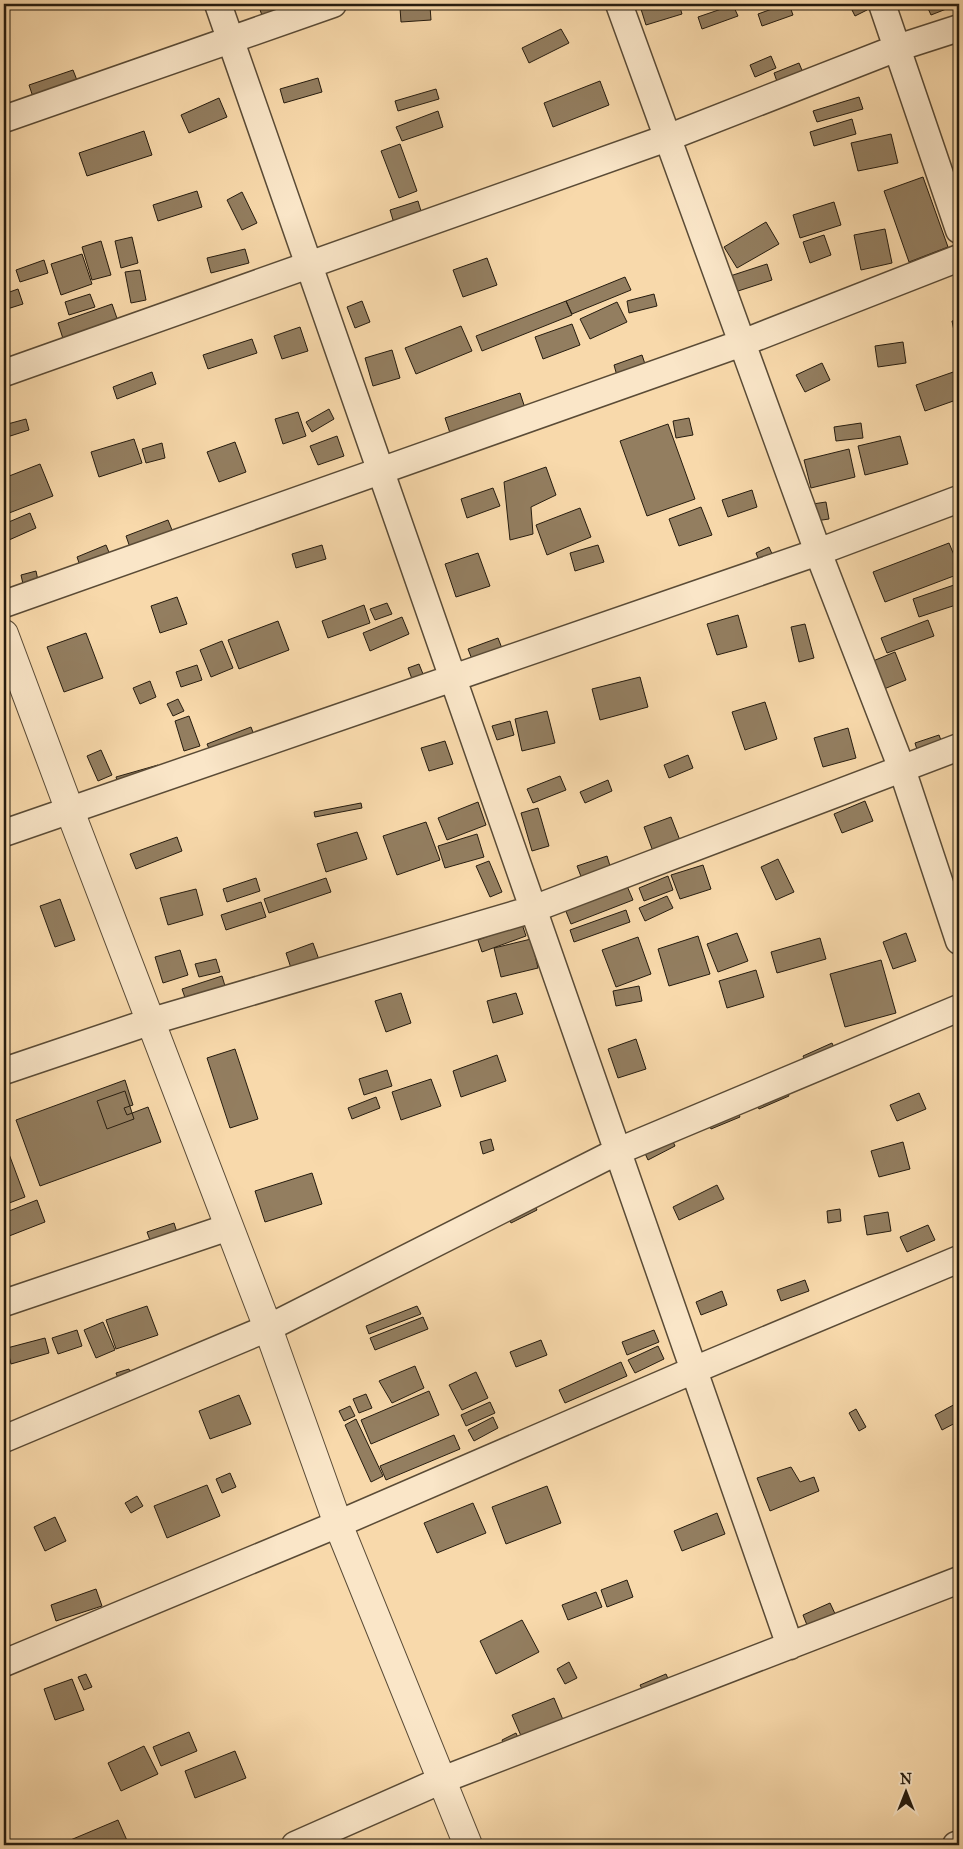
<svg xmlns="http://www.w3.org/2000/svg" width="963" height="1849" font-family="'IM FELL Great Primer',serif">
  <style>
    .building { fill: #937e60; stroke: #261c0f }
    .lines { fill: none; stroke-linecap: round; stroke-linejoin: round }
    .minor-casing { stroke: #5a4b36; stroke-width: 29 }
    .tertiary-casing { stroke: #5a4b36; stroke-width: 30 }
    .minor { stroke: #fae6c8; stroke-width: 26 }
    .tertiary { stroke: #fae6c8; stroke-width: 28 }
  </style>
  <rect width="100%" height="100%" fill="#f8d9ab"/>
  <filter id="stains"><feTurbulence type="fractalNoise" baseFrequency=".004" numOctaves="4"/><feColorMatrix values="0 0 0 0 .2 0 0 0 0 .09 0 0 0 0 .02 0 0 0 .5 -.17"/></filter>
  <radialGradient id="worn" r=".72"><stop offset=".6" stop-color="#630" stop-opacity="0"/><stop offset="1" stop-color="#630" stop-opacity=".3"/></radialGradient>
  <path class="building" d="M258,4H320L265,24Z
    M649,4H679L682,14L646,25L640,6Z
    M786,4H789L793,15L762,26L758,14Z
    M814,4H830V5L815,9Z
    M849,4H865L867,10L855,16Z
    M926,4H959L931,15Z
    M733,5L738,16L702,29L698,17Z
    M430,6L431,20L401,22L400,8Z
    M561,29L569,43L529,63L522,48Z
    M771,56L776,68L755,77L750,65Z
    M799,63L806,80L780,90L774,73Z
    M73,70L80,88L35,103L29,85Z
    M318,78L322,92L284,103L280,89Z
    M600,81L609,105L553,127L544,103Z
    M436,89L439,99L398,111L395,101Z
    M859,97L863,109L817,122L813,111Z
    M219,98L227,117L189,133L181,115Z
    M438,111L443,127L402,141L396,127Z
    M852,119L856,134L814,146L810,132Z
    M144,131L152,155L87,176L79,153Z
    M891,134L898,163L858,171L851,143Z
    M400,144L417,191L399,198L381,151Z
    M923,177L948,247L909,262L884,191Z
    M197,191L202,207L158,221L153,205Z
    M242,192L257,223L242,230L227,200Z
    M418,201L424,221L396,230L390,210Z
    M834,202L841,225L800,238L793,215Z
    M766,222L779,244L737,268L724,247Z
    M885,229L892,263L861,270L854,235Z
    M824,235L831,255L810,263L803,242Z
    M132,237L138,263L121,268L115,241Z
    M101,241L111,275L92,280L82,247Z
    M245,249L249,263L211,273L207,258Z
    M82,254L92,284L61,295L51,264Z
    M487,258L497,285L463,297L453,270Z
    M44,260L48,273L20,282L16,270Z
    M767,264L772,280L732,293L727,277Z
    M140,270L146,300L131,303L125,272Z
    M625,277L631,290L572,314L566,301Z
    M18,289L23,304L4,310V294Z
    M90,294L95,307L69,315L65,302Z
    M654,294L657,306L629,313L627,301Z
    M362,301L370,322L355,328L347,307Z
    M566,301L572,315L482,351L476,336Z
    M617,302L627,322L590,339L580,319Z
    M112,304L121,330L66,348L58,323Z
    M959,320V351H958L952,321Z
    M572,324L580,345L543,359L535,337Z
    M461,326L472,351L416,374L405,348Z
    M300,327L308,351L282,359L274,336Z
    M252,339L257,353L208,369L203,355Z
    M903,342L906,363L878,367L875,346Z
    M392,350L400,378L373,386L365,358Z
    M642,355L648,373L619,383L614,365Z
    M822,363L830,380L805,392L796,375Z
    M959,370V399L925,411L916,385Z
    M152,372L156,384L117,399L113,387Z
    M520,393L528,417L453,442L445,418Z
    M329,409L334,419L312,432L306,422Z
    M298,412L306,436L283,444L275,419Z
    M689,418L693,435L676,438L673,421Z
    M26,419L29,430L4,438V425Z
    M861,423L863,438L836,441L834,427Z
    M668,424L695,499L647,516L620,441Z
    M337,436L344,456L318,465L310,446Z
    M900,436L908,464L865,475L858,446Z
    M134,439L142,463L99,477L91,452Z
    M235,442L246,472L219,482L207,452Z
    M162,443L165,458L146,463L142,449Z
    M849,449L855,477L811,488L804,460Z
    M40,464L53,496L4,515V478Z
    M546,467L556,495L531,507L533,534L510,540L504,482Z
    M493,488L500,506L467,518L461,499Z
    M752,490L757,507L728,517L722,500Z
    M826,502L829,519L809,522L806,505Z
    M701,507L712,535L679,546L669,519Z
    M580,508L591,537L547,555L536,525Z
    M30,513L36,528L9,540L4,528V524Z
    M168,520L176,540L133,556L126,536Z
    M949,543L959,567V574L885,602L873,572Z
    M106,545L113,562L83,574L77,557Z
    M322,545L326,559L296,568L292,554Z
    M598,545L604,562L575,571L570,553Z
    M769,547L777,565L763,570L756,553Z
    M478,553L490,586L456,597L445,564Z
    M36,571L40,590L25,593L21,575Z
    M954,585L959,604L919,617L913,599Z
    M177,597L187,624L160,633L151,606Z
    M387,603L392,614L375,620L370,609Z
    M364,605L370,623L328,638L322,621Z
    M738,615L747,647L717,655L707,624Z
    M402,617L409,634L370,651L363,633Z
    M928,620L934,636L887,653L881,638Z
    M278,621L289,650L239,669L228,640Z
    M805,624L814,658L799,662L791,627Z
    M86,633L103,678L64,692L47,647Z
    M498,638L505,656L475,667L468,649Z
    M222,641L233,668L211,677L200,650Z
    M895,652L906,680L884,689L873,661Z
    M419,664L423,674L412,679L408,668Z
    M197,665L202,680L181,687L176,672Z
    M640,677L648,707L600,720L592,689Z
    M150,681L156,697L140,704L133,688Z
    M178,699L184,711L173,716L167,704Z
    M765,702L777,739L745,750L732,712Z
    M547,711L555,743L522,751L515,719Z
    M189,716L200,746L184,751L175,721Z
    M510,721L514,735L497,740L492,726Z
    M251,727L257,743L214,760L207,744Z
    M848,728L856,758L823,767L814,738Z
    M939,735L944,748L919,756L915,743Z
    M445,741L453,764L429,771L421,748Z
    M101,750L112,775L98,781L87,756Z
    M688,755L693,768L669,778L664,765Z
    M158,765L162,778L120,790L116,777Z
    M560,776L566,790L533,803L527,789Z
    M608,780L612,791L585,803L580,792Z
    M865,801L873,821L842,833L834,814Z
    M478,802L486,825L447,840L438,818Z
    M361,803L362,808L315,817L314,812Z
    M538,808L549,846L532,851L521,813Z
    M671,817L681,843L654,854L644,827Z
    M426,822L440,860L397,875L383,836Z
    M357,832L367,859L326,872L317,844Z
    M477,834L484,857L445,868L438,846Z
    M177,837L182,851L136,869L130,854Z
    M607,856L611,869L582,879L577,866Z
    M778,859L794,892L776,900L761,867Z
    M489,861L502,892L490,897L476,866Z
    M703,865L711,889L680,899L671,875Z
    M668,876L673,890L644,901L639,888Z
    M256,878L260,891L227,902L223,889Z
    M326,878L331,892L269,913L264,899Z
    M627,886L633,900L571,924L565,909Z
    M196,889L203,915L168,925L160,898Z
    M667,896L673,908L645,921L639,908Z
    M60,899L75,940L55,947L40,906Z
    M261,902L266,917L226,930L221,915Z
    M626,910L630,922L574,942L570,930Z
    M522,924L526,936L482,952L478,940Z
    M737,933L748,961L718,972L707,944Z
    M906,933L916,961L893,969L883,942Z
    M698,936L710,974L669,986L658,949Z
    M638,937L651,974L616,987L602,950Z
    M820,938L826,959L777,973L771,952Z
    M531,939L538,968L501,977L494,948Z
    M313,943L322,968L294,977L286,953Z
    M180,950L188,975L163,983L155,957Z
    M216,959L220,972L199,977L195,964Z
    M881,960L896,1013L845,1027L830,974Z
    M756,970L764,997L727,1008L719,981Z
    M222,976L228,996L189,1009L182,989Z
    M639,986L642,1001L616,1006L613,991Z
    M401,993L411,1023L386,1032L375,1001Z
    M516,993L523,1014L493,1023L487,1001Z
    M636,1039L646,1069L618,1078L608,1049Z
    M832,1043L836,1052L807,1065L803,1056Z
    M235,1049L258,1119L230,1128L207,1058Z
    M497,1055L506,1081L461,1097L453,1071Z
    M387,1070L392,1086L364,1095L359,1079Z
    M431,1079L441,1106L401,1120L392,1092Z
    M125,1080L133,1105L124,1108L127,1115L148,1107L161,1142L40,1186L16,1120Z
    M783,1083L789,1096L759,1109L753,1097Z
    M125,1091L134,1119L107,1129L97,1101Z
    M919,1093L926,1109L897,1121L890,1105Z
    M376,1097L380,1108L352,1119L348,1108Z
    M735,1105L740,1117L711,1129L706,1117Z
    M670,1135L675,1146L648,1160L643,1149Z
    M491,1139L494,1150L483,1154L480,1142Z
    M903,1142L910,1169L879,1177L871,1151Z
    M9,1154L25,1197L4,1205V1155Z
    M312,1173L322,1204L265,1222L255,1191Z
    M717,1185L724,1199L679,1220L673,1207Z
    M531,1198L537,1210L511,1223L505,1211Z
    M37,1200L45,1222L4,1238V1213Z
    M840,1209L841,1221L828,1223L827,1211Z
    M888,1212L891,1231L867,1235L864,1216Z
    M174,1223L180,1242L154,1251L147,1232Z
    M928,1225L935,1240L907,1252L900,1237Z
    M805,1280L809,1291L781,1301L777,1290Z
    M722,1291L727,1305L701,1315L696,1302Z
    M147,1306L158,1335L116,1349L106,1320Z
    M417,1306L421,1314L369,1334L366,1326Z
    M423,1317L428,1329L375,1350L370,1338Z
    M103,1322L115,1350L96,1358L84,1330Z
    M77,1330L82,1346L58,1354L52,1338Z
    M654,1330L659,1342L627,1355L622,1342Z
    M45,1338L49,1353L11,1364L7,1348Z
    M541,1340L547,1355L516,1367L510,1352Z
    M658,1346L664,1359L635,1373L628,1360Z
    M621,1362L627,1376L565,1403L559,1390Z
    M415,1366L424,1388L392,1403L379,1381Z
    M129,1369L133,1381L121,1386L116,1373Z
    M476,1372L488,1398L462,1410L449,1385Z
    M429,1391L439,1415L371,1444L361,1420Z
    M366,1394L372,1408L359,1413L353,1399Z
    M239,1395L251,1424L210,1439L199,1411Z
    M490,1402L495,1413L466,1426L461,1415Z
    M959,1402V1421L942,1430L935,1415Z
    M350,1406L355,1416L344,1421L339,1411Z
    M856,1409L866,1427L859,1431L849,1413Z
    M493,1417L498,1428L474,1441L468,1430Z
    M356,1419L383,1476L371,1482L345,1425Z
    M454,1435L460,1449L386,1480L380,1466Z
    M791,1467L800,1482L814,1477L819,1491L770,1511L757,1478Z
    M230,1473L236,1487L222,1493L216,1479Z
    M207,1485L220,1516L167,1538L154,1506Z
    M547,1486L561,1523L506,1544L492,1507Z
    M137,1496L143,1506L131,1513L125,1503Z
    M473,1503L486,1533L437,1553L424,1523Z
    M717,1513L725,1534L682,1551L674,1531Z
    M55,1517L66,1541L45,1551L34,1527Z
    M627,1580L633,1597L607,1607L601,1590Z
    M96,1589L102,1606L56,1621L51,1605Z
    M596,1592L602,1607L568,1620L562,1605Z
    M830,1603L837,1618L809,1630L803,1615Z
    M522,1620L539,1652L496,1674L480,1641Z
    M569,1662L577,1678L565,1684L557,1669Z
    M86,1674L92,1687L84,1690L78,1677Z
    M666,1674L672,1688L647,1699L640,1685Z
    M72,1679L84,1710L55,1720L44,1689Z
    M554,1698L566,1727L525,1745L512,1715Z
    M189,1732L197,1751L161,1766L153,1747Z
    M516,1733L522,1747L508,1754L502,1740Z
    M144,1746L158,1774L121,1791L108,1763Z
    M235,1751L246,1778L195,1798L185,1771Z
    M118,1820L129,1845H62L61,1844Z"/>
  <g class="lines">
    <g class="minor-casing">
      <path id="minor" d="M218,4L790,1646
        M619,4L818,552L902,769L959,941
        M882,4L959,230
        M4,119L333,4
        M4,373L667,138L897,48L959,28
        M4,604L742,343L959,258
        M4,833L818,552L959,499
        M4,1071L152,1021L533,909L959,747
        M4,1303L229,1227
        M4,1439L268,1328L616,1152L959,1008
        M4,1663L338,1524L694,1370L959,1259
        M295,1845L442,1780L959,1580
        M956,1845L959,1844"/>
    </g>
    <g class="tertiary-casing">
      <path id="tertiary" d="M4,634L70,811L268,1328L338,1524L468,1845"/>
    </g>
    <use href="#minor" class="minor"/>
    <use href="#tertiary" class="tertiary"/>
  </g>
  <rect width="963" height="1849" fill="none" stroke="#f8d9ab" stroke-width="20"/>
  <rect x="5" y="5" width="953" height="1839" fill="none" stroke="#261c0f" stroke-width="2.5"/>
  <rect x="10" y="10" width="943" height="1829" fill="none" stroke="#261c0f"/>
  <g transform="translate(906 1792)" stroke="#fae6c8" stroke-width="4" paint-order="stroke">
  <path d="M0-4L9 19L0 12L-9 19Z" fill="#261c0f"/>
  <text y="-8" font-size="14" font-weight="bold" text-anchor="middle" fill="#261c0f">N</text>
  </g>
  <rect width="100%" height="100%" filter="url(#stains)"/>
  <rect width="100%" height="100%" fill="url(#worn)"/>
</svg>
